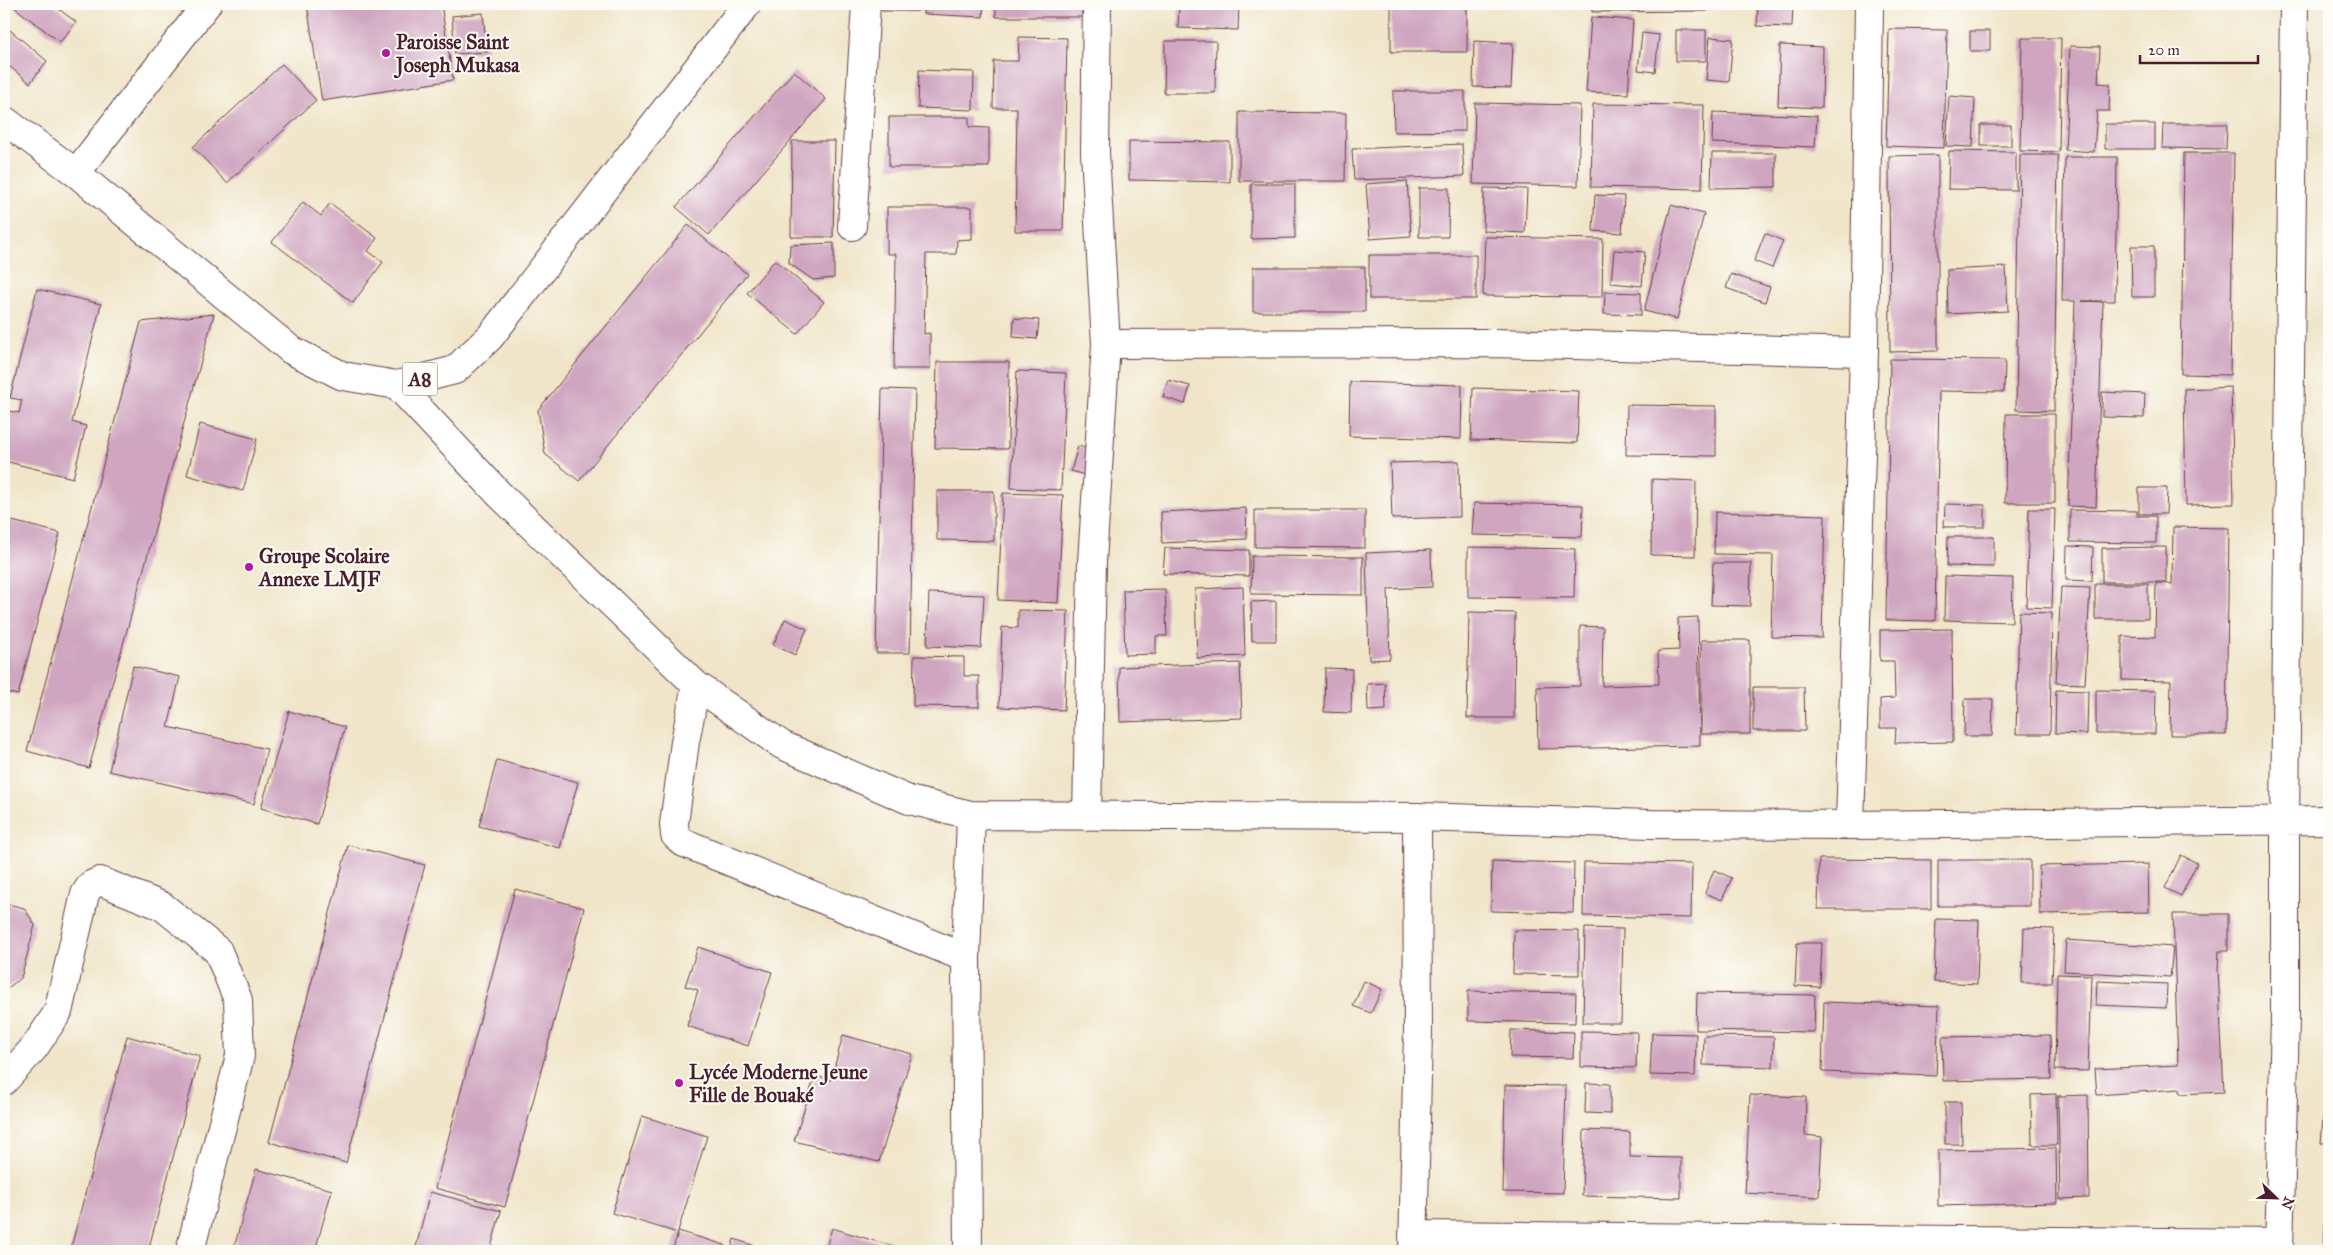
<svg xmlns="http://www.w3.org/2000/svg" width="2333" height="1255" font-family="'IM FELL Great Primer',serif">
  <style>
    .building { fill: #cfa5c0 }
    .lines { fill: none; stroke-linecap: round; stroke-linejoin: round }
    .minor-casing { stroke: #633d43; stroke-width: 30 }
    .major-casing { stroke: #633d43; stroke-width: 30 }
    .minor { stroke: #fff; stroke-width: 28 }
    .major { stroke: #fff; stroke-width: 28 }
    .poi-dot { fill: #b5179e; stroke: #fdfcf7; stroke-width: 2 }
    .labels { text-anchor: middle; stroke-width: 4; stroke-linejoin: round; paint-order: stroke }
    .shield { fill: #fdfcf7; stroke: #806168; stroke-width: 1 }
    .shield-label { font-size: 19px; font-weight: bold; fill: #4a1f2b }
    .poi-label { font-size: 20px; font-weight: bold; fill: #4a1f2b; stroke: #fdfcf7; text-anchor: start }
  </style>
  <rect width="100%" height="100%" fill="#fdfcf7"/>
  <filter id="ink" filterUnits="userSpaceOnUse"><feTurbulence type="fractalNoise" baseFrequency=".02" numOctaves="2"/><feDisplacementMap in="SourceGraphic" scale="10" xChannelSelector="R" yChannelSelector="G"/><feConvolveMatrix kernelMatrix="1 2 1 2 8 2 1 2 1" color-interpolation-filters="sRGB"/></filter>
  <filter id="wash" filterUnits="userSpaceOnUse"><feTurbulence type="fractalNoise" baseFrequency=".0096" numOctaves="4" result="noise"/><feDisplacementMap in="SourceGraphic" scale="20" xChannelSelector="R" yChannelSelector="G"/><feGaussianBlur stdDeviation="1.12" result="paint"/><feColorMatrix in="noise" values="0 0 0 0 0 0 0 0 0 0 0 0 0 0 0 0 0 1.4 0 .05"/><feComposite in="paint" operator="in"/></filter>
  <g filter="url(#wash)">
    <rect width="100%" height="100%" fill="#f0e5c9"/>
    <g id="blocks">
      <path class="building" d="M10,4H52L76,22L60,42Z
        M307,4H441L453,80L322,101Z
        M882,4H918V11H882Z
        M923,4H984L983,17L923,14Z
        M996,4H1082V17H996Z
        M1179,4H1239L1238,30L1178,28Z
        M1391,4H1467V52H1391Z
        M1592,4H1707V11L1592,12Z
        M1758,4H1793L1792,27L1757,26Z
        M483,13L487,52L455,54L452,16Z
        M1591,17L1633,20L1628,94L1586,92Z
        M4,25L47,61L30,83L4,62Z
        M1889,29L1947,30L1944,148L1886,146Z
        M1676,30H1706V61H1676Z
        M1970,31H1990V51H1970Z
        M1642,33L1659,35L1655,72L1638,70Z
        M1019,37L1067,38L1063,231H1015L1017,108H993L994,61H1018Z
        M1710,37L1733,39L1729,82L1706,80Z
        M2022,38H2061L2059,152L2020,151Z
        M1165,41H1216L1215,93H1164Z
        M1474,41L1513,43L1511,88L1473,87Z
        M1780,45L1823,47L1822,108L1778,106Z
        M2070,46L2100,47L2098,83L2110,84L2109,111H2097L2094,152L2065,150Z
        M282,64L316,100L227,183L193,147Z
        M919,70L974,72L973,110L918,108Z
        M794,71L826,99L709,235L676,207Z
        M1393,91H1465V131L1394,132Z
        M1949,96L1975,98L1973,147L1946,146Z
        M1475,103L1580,105L1578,186L1473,184Z
        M1593,104L1704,105L1702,189L1591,187Z
        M1239,112L1346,113L1345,181H1239Z
        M1713,112L1817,116L1815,147L1712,143Z
        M889,117H969V127L989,128V167H889Z
        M2105,124H2155V149H2105Z
        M2163,124H2227L2226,149L2162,148Z
        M1981,125H2011V146H1981Z
        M792,141H835L833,237H791Z
        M1129,141L1230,142V182L1129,180Z
        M1462,144L1464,176L1354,180L1352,149Z
        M1949,151L2016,152V190L1948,189Z
        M1712,153H1776V187L1711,188Z
        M2184,153H2234L2230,375L2181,374Z
        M1938,155V351L1890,352L1889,156Z
        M2020,155H2058L2054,411L2016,410Z
        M2065,157H2117L2115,301H2081L2103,302L2096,507L2068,506L2075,301H2062Z
        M1407,181L1411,236L1370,239L1366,184Z
        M1251,184H1295V238L1251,239Z
        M1419,188H1449L1448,237H1419Z
        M1484,188L1527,189L1525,233L1483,231Z
        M1595,195L1624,196L1622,233L1593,231Z
        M303,202L321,216L330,203L377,238L368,251L383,262L353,303L272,242Z
        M1671,205L1704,214L1677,319L1644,311Z
        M887,207H972V239L957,240L956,254H926L924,334L930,333V369H894L896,254H887Z
        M688,225L747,274L579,481L545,454L538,410Z
        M1765,233L1783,241L1772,268L1754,261Z
        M1485,237L1603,239L1602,297L1483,296Z
        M834,243V278L813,280L789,263L790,245Z
        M2131,246H2154V297H2132Z
        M1614,250L1645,252L1642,286L1611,283Z
        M1369,255H1476V299H1369Z
        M775,260L824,302L797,334L747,293Z
        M1253,267H1365V312H1253Z
        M2006,267L2008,311L1948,314L1947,270Z
        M1731,274L1770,287L1765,302L1726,288Z
        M37,289L101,304L72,422L86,426L73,478L4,461V415L5,410L19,413L22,400L10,398Z
        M1605,292L1641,293V315L1604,314Z
        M214,314L89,768L27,751L141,322Z
        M1014,318L1039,320L1037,339L1013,337Z
        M1890,359L2005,360L2004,392L1939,391L1935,621L1886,620Z
        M937,362H1009L1008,449L935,448Z
        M1017,371L1066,373L1061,490L1011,488Z
        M1168,380L1190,386L1185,404L1163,397Z
        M1350,382L1462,385L1461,439L1349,436Z
        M2231,387L2234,504L2186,505L2184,389Z
        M1473,388L1579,391L1577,443L1471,440Z
        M882,389L915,390L910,653H876Z
        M2102,392L2145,394L2144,418L2102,417Z
        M1627,405L1716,406V456L1626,455Z
        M2006,414H2055V503H2005Z
        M200,424L257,439L243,491L187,475Z
        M1078,446L1095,450L1088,476L1071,471Z
        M1459,461L1460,517L1392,519L1390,463Z
        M1652,479L1696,481L1695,556L1651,555Z
        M2139,488H2167L2166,514H2139Z
        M937,491H994V541L937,540Z
        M1003,493L1063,495L1058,603L998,600Z
        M1474,503L1583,505L1582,537L1472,535Z
        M1945,504L1985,505V527H1944Z
        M1246,508L1247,539L1162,543L1161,512Z
        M2029,509H2055L2052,608L2026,607Z
        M1255,510H1365V548L1255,547Z
        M2070,510L2137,511V516H2156V543L2070,542Z
        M1715,512L1825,515L1822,638L1771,637L1773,555L1714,554Z
        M4,519L60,533L18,695L4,692Z
        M2173,527L2229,528L2226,735H2170L2171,681L2122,680V636L2155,637L2156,583L2172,584Z
        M1948,537H1994V567L1947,566Z
        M2067,546L2093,547L2092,581L2066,580Z
        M1468,547L1575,549L1574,598L1468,597Z
        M2166,547V582H2102V548Z
        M1165,548L1249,550V576L1163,574Z
        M1431,550L1432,587L1388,589L1390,659L1369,660L1366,553Z
        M1252,556L1363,557V595L1251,594Z
        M1713,563H1751L1750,606L1711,605Z
        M1945,576L2013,578L2012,622L1944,620Z
        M2095,584H2148V619H2095Z
        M1243,587L1245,656L1197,658L1195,589Z
        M2061,587L2090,588L2085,684L2056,683Z
        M1165,589L1167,636H1156V654L1125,655L1123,590Z
        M929,593L984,595L981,648L927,646Z
        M1276,601V641H1252L1251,602Z
        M1018,610L1068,611L1064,710L999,707L1002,627L1018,628Z
        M1469,612L1515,613L1514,718H1467Z
        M2019,612L2052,613L2050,734H2016Z
        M1698,617L1700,746L1538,749L1537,687L1580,686V626L1603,627L1602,686L1659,684L1658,651L1679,650L1678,618Z
        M785,619L807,629L795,655L773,645Z
        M1952,629L1953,742L1895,743L1896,728H1880V699L1895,698L1894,661H1880V630Z
        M1701,640H1750V734H1701Z
        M914,656L964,657V676H979V707L913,706Z
        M1240,663L1242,718L1120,722L1119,667Z
        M133,666L180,677L168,727L267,749L254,804L109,771Z
        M1325,668L1352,669L1351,713L1324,712Z
        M1385,683L1386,710L1368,711L1367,684Z
        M1753,687H1804L1805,731H1753Z
        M2056,690L2088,691L2087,734L2055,733Z
        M2096,690L2156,691L2155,734H2096Z
        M1965,699H1993L1992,736H1964Z
        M289,711L345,727L317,824L261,808Z
        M497,760L578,782L560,848L479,826Z
        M348,845L425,865L346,1163L269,1142Z
        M2181,855L2197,863L2181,896L2165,888Z
        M1819,859L1931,860V909H1818Z
        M1938,860H2030V906H1938Z
        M1492,861L1574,863L1573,913L1491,911Z
        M1584,862L1692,864L1691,918L1583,916Z
        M2148,864L2149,912L2040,914L2039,866Z
        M1714,870L1732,878L1722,900L1705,893Z
        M515,889L584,908L505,1207L435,1188Z
        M4,903L24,908L35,925L21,978L4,991Z
        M2173,914H2228V951H2219L2218,970L2224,1092L2180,1094V1089L2097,1095L2095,1069L2178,1065Z
        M1936,919L1979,920L1977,984L1934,982Z
        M1585,928L1623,929L1621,1023H1583Z
        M2024,928L2054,929L2052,983H2022Z
        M1514,930L1579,931V975L1513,974Z
        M2066,940L2173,947L2170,977L2064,971Z
        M1797,943H1822L1820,987L1795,986Z
        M698,947L772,972L748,1046L687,1026L698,990L685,986Z
        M2057,974L2091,975L2088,1071L2055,1070Z
        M1364,981L1382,989L1371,1013L1353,1006Z
        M2097,981L2167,984L2166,1008L2096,1005Z
        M1468,991L1576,993L1575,1023L1468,1021Z
        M1697,993L1815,995L1814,1032L1696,1030Z
        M1824,1002L1939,1006L1936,1076L1822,1072Z
        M1511,1030L1574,1032L1573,1058L1510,1057Z
        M1581,1031L1637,1032L1636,1068L1581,1067Z
        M1652,1033L1696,1034L1695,1076L1650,1075Z
        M843,1035L912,1054L879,1162L794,1141L815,1076L831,1080Z
        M2050,1035L2051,1079L1943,1081L1942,1037Z
        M127,1036L200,1056L148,1251H70Z
        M1704,1036L1774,1037L1773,1067L1703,1065Z
        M1586,1083L1610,1084V1114L1585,1113Z
        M1505,1085L1566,1086L1563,1193L1503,1192Z
        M2056,1094L2057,1145H2032L2031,1095Z
        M1750,1095L1806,1097L1805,1135L1822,1137L1819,1197L1745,1193Z
        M2088,1095L2089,1198L2060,1199L2058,1096Z
        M1945,1102H1961L1962,1144H1945Z
        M642,1116L707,1136L678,1231L725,1245L724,1251H672L678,1233L612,1213Z
        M2323,1117H2329V1143H2321Z
        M1584,1130L1630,1132V1157L1681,1158V1198L1582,1196Z
        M2056,1148L2057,1203L1938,1206V1150Z
        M256,1169L332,1190L315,1251H233Z
        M430,1192L501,1211L490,1251H415Z
        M2325,1212H2329V1251H2324Z
        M832,1228L908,1251H825Z
        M734,1239L771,1251H731Z"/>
    </g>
  </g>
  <g filter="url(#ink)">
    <use href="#blocks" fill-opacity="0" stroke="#633d43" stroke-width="1"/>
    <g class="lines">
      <g class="minor-casing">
        <path id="minor" d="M76,173L207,4
          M852,226L866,4
          M1106,344L1492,343L1864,352
          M397,385L499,494L696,685L782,745L909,800L971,815L1417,817L1652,824L1850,825L2329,820
          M696,685L685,742L674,824L675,835L682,842L966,958
          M1087,816L1092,562L1106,344L1095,152L1097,4
          M1850,825L1864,352L1869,4
          M4,1081L34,1048L58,1012L85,894L91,885L100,881L162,906L218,951L238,1000L240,1056L190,1251
          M1413,1235L2279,1243
          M968,1251L966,958L971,815
          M1413,1251L1418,1032L1417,817
          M2279,1251L2285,1018V821L2294,4"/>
      </g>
      <g class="major-casing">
        <path id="major" d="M4,120L76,173L291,350L343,376L397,385L455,370L490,337L747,4"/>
      </g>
      <use href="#minor" class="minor"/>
      <use href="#major" class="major"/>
    </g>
  </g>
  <g class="poi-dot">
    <circle cx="386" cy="53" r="5"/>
    <circle cx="249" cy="567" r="5"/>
    <circle cx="679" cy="1083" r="5"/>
  </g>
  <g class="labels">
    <rect class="shield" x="402.5" y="362.5" width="35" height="33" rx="4"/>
    <g class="shield-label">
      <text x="420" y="386">A8</text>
    </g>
    <g class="poi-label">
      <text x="396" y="49">Paroisse Saint<tspan x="396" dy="23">Joseph Mukasa</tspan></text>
      <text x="259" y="563">Groupe Scolaire<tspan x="259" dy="23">Annexe LMJF</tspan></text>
      <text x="689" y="1079">Lycée Moderne Jeune<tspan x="689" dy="23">Fille de Bouaké</tspan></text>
    </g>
  </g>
  <rect width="2333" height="1255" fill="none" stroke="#fdfcf7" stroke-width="20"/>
  <g transform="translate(2276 1198) rotate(113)" stroke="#fdfcf7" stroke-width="4" paint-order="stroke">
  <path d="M0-4L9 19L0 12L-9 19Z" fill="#4a1f2b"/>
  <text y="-8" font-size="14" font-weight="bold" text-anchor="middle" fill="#4a1f2b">N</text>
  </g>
  <path d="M2140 55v8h118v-8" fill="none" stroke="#4a1f2b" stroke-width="2.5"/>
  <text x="2148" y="55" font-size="15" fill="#4a1f2b" stroke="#fdfcf7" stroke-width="4" paint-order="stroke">20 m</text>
</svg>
